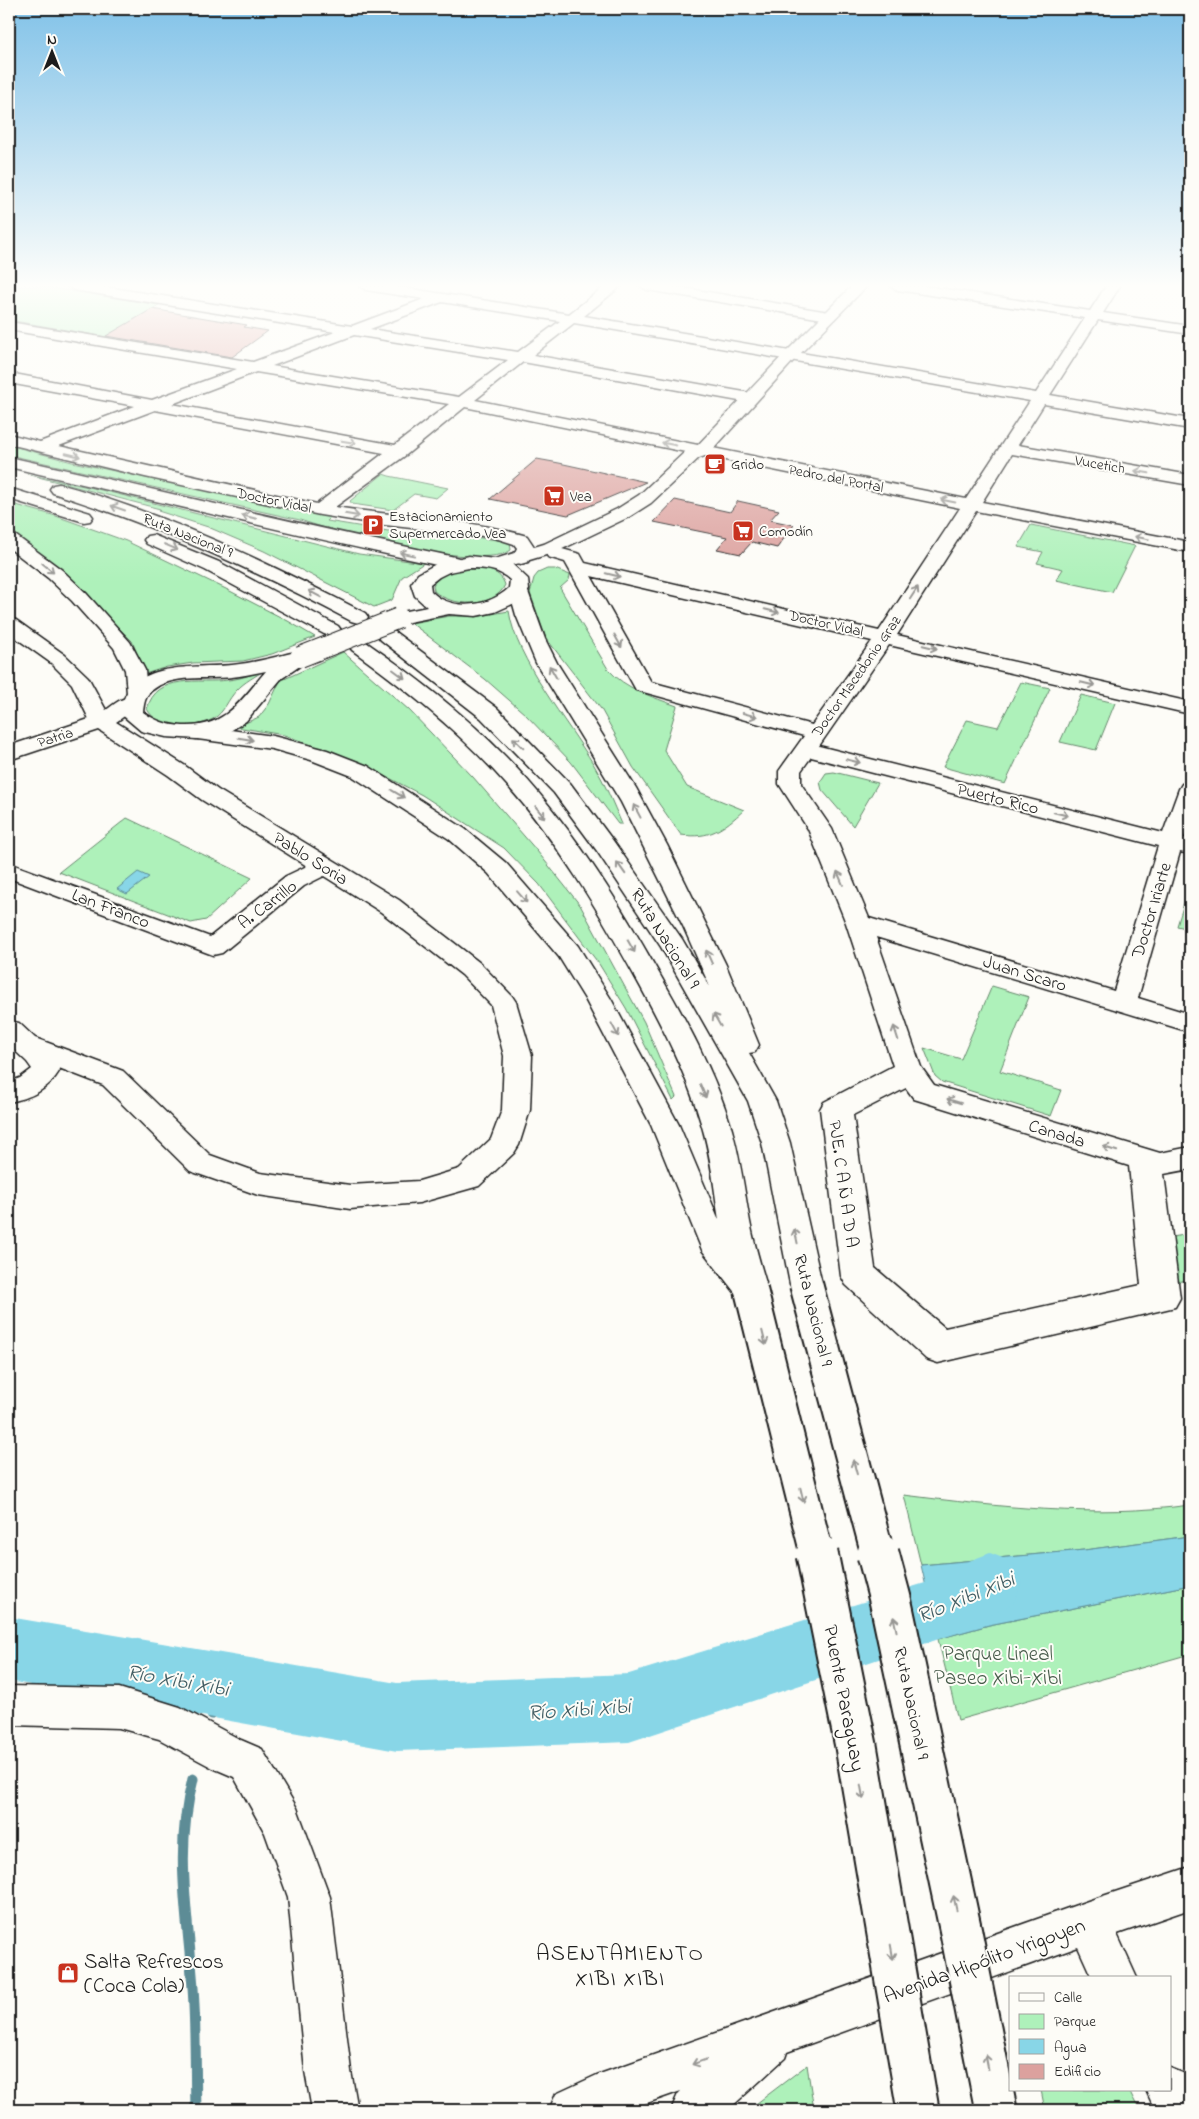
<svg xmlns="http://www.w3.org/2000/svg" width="1199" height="2119" font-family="'Indie Flower',sans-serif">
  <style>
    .green { fill: #aef1ba; stroke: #65866b }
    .water { fill: #88d6e7; stroke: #5d8c96 }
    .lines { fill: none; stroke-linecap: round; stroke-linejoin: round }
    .stream { stroke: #5d8c96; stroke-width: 11 }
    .river { fill: #88d6e7; fill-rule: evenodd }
    .building { fill: #dca19e; stroke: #1c1c1c }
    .minor-casing { stroke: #1c1c1c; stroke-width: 3 }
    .major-casing { stroke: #1c1c1c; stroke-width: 3 }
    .highway-casing { stroke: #1c1c1c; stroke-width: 3 }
    .minor { fill: #fdfcf7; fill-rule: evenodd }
    .major { fill: #fdfcf7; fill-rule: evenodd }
    .highway { fill: #fdfcf7; fill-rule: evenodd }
    .major-bridge-casing { stroke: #1c1c1c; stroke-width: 22; stroke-linecap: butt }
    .highway-bridge-far1-casing { stroke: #1c1c1c; stroke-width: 36; stroke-linecap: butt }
    .highway-bridge-casing { stroke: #1c1c1c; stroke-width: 45; stroke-linecap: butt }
    .major-bridge { stroke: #fdfcf7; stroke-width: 20 }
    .highway-bridge-far1 { stroke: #fdfcf7; stroke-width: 32 }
    .highway-bridge { stroke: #fdfcf7; stroke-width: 41 }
    .oneway { stroke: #989794 }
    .labels { text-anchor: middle; stroke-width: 4; stroke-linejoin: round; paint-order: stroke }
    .far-poi-label { font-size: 15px; fill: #1c1c1c; stroke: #fdfcf7; text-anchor: start }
    .far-street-label { font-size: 15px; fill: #1c1c1c; stroke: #fdfcf7 }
    .street-label { font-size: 18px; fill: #1c1c1c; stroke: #fdfcf7 }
    .near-park-label { font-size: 21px; fill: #485c4b; stroke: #fdfcf7 }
    .near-street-label { font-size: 21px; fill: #1c1c1c; stroke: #fdfcf7 }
    .near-poi-label { font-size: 21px; fill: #1c1c1c; stroke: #fdfcf7; text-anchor: start }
    .near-water-label { font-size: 22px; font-style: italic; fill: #425d63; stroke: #fdfcf7 }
    .near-neighbourhood-label { font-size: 22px; letter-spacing: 1px; fill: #1c1c1c; stroke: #fdfcf7 }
  </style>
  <rect width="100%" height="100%" fill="#fdfcf7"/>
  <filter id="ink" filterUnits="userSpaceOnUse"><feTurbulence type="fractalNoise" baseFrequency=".02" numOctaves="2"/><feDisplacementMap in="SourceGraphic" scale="10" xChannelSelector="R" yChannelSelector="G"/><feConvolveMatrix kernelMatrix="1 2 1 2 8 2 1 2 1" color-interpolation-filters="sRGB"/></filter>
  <g filter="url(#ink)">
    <path class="green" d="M9,286H40L159,305L106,337L9,320Z
      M9,445L72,462L331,517L327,521L419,536L426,530L510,542L511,550C484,572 334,532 300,520L9,455Z
      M27,474L93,488L359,554L424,563L402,577L392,600L374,607L264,551L208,527L158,511L160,509Z
      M383,474L389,476L448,488L436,498L414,494L393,510L352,504L350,501Z
      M9,503L56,516L126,541L226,589L288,621L315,637L272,654L243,661L193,663L167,667L145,674L132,641L93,602L9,532Z
      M1031,525L1135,546L1112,592L1056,580L1063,569L1037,563L1043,552L1018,547Z
      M465,568C480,568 500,568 505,585C494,609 451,607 434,591L433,585C439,573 452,570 465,568Z
      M547,569H555L570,575L569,580L560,588L608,669C625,689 653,697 677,706L664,750L687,787L744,810C723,829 710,839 681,835L633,767L601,709L546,638L530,593L534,578L538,573Z
      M509,611C516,660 568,722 594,765C605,783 613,804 622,824H618L571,762L525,714L485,679L411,623L449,616H480Z
      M343,652L409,710L473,777L537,851L580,905L644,1022L676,1097L673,1100L626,1008L599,964L539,884L504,848L422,795L370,768L343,756L284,735L236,727L259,717L269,704L280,681Z
      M265,670C256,676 244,682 237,690C227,700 225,712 213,719C192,730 159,731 147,709C157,672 199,684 228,680C240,679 253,674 265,670Z
      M1021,682L1050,688L1005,784L943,767L967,720L998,727Z
      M1081,695L1115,703L1096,750L1060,742Z
      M834,772L878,783L853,826L822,790L820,782L826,773Z
      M127,818L252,878L206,920L191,923L59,872Z
      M1190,884V929L1177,926Z
      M992,986L1029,997L1000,1071L1061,1090L1051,1116L942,1082L935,1076L924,1048L961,1059Z
      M1190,1234V1279L1166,1285L1160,1239Z
      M904,1495C999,1507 1095,1518 1190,1505V1536L1084,1550L921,1565Z
      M1190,1585V1654L958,1720L938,1639L989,1625Z
      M807,2065L814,2110H748Z
      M1041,2090H1129L1139,2110H1045Z"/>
    <path class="water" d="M138,872L149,877L127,894L117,889Z
      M1190,1536V1585L989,1625L938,1639L921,1565L1084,1550Z"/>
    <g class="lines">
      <path class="stream" d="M212,1714L227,1687
        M193,1779C174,1852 188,1914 193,1988C196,2028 195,2069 196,2110"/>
      <path class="river" d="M990,1553L1013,1562L1022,1583L1013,1604L994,1613L963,1631L629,1742L397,1751L9,1681V1617L397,1683L629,1674L925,1583L948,1569Z"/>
    </g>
    <path class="building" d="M152,309L247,325L244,327L268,331L232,357L106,336Z
      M537,459L559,463L646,482L568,515L490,499Z
      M675,500L730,512L738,501L779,510L770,520L794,525L777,548L752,542L741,554L717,549L727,537L654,522Z"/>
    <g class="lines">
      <g class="minor-casing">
        <path id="minor" d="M67,286H100L352,326L424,299L366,290L359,286H393L569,314L605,286H621L584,316L1036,393L1085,318L897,290L890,286H925L1090,311L1106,286H1120L1103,313L1190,326V334L1098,320L1050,395L1190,419V429L1044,404L1018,445L1190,475V485L1012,454L982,502L1190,542V552L976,511L897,635L1190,702V714L889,645L819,746L1163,833L1179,789L1182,784L1190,782V821L1184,838L1190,840V854L1180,852L1138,998L1190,1014V1032L876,937L921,1067L934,1085L1160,1153L1190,1147V1169L1164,1174L1180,1298L1175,1307L938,1363L926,1359L846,1285L841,1276L820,1109L824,1102L893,1066L846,923L808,829L779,784V771L804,736L636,690L565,562L548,557L546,553L548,549L555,547L580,554L585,563L879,631L960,508L465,407L406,455L335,507C399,517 465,518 527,536L535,548L528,562L521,564L514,562L512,558L517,548L514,544L492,537L376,524L320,515L145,477L9,444V434L40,442L135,406L9,383V373L152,400L237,369L9,330V322L253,362L335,332L74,290ZM442,302L560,321L518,352L370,329ZM574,323L1030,401L966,499L475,400L523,362L750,403L756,401L758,398L756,395L750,393L533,355ZM354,335L508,360L459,397L272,366ZM256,372L449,404L395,445L172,404ZM155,410L384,453L317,504L59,446ZM591,576L872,641L812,725L651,682ZM811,757L1158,846L1114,991L869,918L832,829L801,784V771ZM906,1088L914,1099L1129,1166L1141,1285L945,1328L875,1268L853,1115Z
          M640,286H672L829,312L834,313L836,316L834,319L829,320L647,290Z
          M9,618L16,620L65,655L88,677L106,710C117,702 126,694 139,698L143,702L139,706L116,722L184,765L218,790L399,900L480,963L512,996L516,1002L532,1056L530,1110L519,1145L514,1153L479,1186L419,1203L350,1209L258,1195L190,1171L103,1085L59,1068L60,1070C48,1090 31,1098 9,1102V1082L20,1078L32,1069L27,1062L9,1045V1021L19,1023L35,1038L123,1071L210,1155L260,1173L350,1185L419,1181L459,1169L491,1139L502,1110L504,1056L491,1005L462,975L381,912L324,876L304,886L222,953L213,955L9,878V863L210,937L286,876L307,866L202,800L168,775L99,730L9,760V746L89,719L72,684L51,663L9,633Z
          M9,1686L119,1688L180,1707L241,1740L262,1749L297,1808L330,1897L351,2071L358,2110H312L305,2071L288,1897L265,1833L234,1777L213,1768L159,1739L119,1728L9,1725Z"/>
      </g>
      <g class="major-casing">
        <path id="major" d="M852,286H867L795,359L708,455L699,458L651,503L629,517L556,552L513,565L528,579L529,590L517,602L495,612L476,616L449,614L399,624L392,622L389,618L392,614L427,607L415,596L411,584L418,574L436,564L469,556L495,559L544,544L617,509L639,495L687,450L696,447L785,353ZM469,568C485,568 498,569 510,580L509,588C489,607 451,612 431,591L430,584L439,577L449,572Z
          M300,651L307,653L310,657L307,661L281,679L246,721L227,733L198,739L166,737L141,731L121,714C122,709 123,703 124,699C138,661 200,668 232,665C255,663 278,656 300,651ZM266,671C241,700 226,728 183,726C166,725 156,721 143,712C144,704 145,696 151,691C172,673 207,680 232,677C243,676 255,673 266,671Z
          M1190,1867V1909L1117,1934L1137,1978H1092L1078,1947L787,2052L785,2058L728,2110H671L678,2094L681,2091L627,2110H549L556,2094L597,2075L1088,1901Z
          M1170,2068L1185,2074L1190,2084V2110H1155L1146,2090H1170Z"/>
      </g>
      <g class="highway-casing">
        <path id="highway" d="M9,457C158,490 306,526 455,557L462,559L464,563L462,567L455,569C306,537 158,501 9,467Z
          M59,484C82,490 105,498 128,506C210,535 288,573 365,613L368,617L365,621L358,623L351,621C255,570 157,526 53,493L50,489L53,485Z
          M9,488L90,513L93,517L90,521L84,522L9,499Z
          M9,534L15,535L62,570L86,593L130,642L145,670L147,693L144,697L137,699L130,697L127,693L125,670L114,648L72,601L48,578L9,548Z
          M153,535L219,562L338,626L341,630L338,634L331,636L324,634L205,570L147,544L144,540L147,536Z
          M519,584L526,586L545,639L557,663L636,788L667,845L726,965L759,1045L755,1052L749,1053L776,1101L790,1143L822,1284L817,1293L806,1297L795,1293L790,1284L762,1143L748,1101L661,947L597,851L554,793L481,718L381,640L378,636L381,632L388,630L395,632L497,708L570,783L614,842L682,939L710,987L683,926L621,802L536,663L516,615L509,590L512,586Z
          M359,640L366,642C415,676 463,713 505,756C568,820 616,897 660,975C687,1022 714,1071 730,1123C740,1155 744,1189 750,1222C754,1243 760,1263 766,1283L764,1285L767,1290L762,1299L751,1303L740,1299L702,1250L651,1125L585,999L559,957L488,873L449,839L352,776L311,760L272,749L190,738L187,733L190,728L198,727L217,728L273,736L327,750L368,766L465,829L506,863L578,946L611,999L679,1125L719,1220C714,1188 711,1155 701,1123C686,1072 660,1022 634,975C597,908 557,841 506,784C461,733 407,690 352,650L349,646L352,642Z"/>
      </g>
      <use href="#minor" class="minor"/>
      <use href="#major" class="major"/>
      <use href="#highway" class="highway"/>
      <g class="major-bridge-casing">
        <path id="major-bridge" d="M300,657L399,618"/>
      </g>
      <g class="highway-bridge-far1-casing">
        <path id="highway-bridge-far1" d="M806,1284L878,1555
          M751,1290L817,1555"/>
      </g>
      <g class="highway-bridge-casing">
        <path id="highway-bridge" d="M817,1554L856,1746L918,2110
          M878,1554L890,1599L961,1932L996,2110"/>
      </g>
      <use href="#major-bridge" class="major-bridge"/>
      <use href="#highway-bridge-far1" class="highway-bridge-far1"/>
      <use href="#highway-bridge" class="highway-bridge"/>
    </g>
    <defs><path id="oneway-shaft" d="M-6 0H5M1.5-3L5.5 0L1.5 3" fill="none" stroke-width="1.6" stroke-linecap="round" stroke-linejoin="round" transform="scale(1.25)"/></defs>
    <g class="oneway">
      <use href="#oneway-shaft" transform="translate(349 442) rotate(10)"/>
      <use href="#oneway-shaft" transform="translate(669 444) rotate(-169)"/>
      <use href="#oneway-shaft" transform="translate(73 455) rotate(14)"/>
      <use href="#oneway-shaft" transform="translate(1142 472) rotate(-170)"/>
      <use href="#oneway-shaft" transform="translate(948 501) rotate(-169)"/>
      <use href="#oneway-shaft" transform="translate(118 508) rotate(-161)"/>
      <use href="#oneway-shaft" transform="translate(352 515) rotate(10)"/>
      <use href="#oneway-shaft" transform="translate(249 517) rotate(-166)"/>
      <use href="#oneway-shaft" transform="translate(1142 538) rotate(-169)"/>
      <use href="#oneway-shaft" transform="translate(171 547) rotate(23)"/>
      <use href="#oneway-shaft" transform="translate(407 554) rotate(-168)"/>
      <use href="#oneway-shaft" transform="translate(48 568) rotate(40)"/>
      <use href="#oneway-shaft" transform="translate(613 575) rotate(13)"/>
      <use href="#oneway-shaft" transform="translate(914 593) rotate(-57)"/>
      <use href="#oneway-shaft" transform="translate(315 594) rotate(-152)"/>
      <use href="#oneway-shaft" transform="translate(772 611) rotate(13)"/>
      <use href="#oneway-shaft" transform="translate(618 641) rotate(61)"/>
      <use href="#oneway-shaft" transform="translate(930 647) rotate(13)"/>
      <use href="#oneway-shaft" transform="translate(553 672) rotate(-120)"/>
      <use href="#oneway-shaft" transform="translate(399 674) rotate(37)"/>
      <use href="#oneway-shaft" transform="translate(1088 684) rotate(13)"/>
      <use href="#oneway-shaft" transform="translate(750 715) rotate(15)"/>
      <use href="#oneway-shaft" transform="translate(246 739) rotate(9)"/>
      <use href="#oneway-shaft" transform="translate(518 743) rotate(-135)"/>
      <use href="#oneway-shaft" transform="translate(853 761) rotate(14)"/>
      <use href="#oneway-shaft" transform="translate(398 794) rotate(31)"/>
      <use href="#oneway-shaft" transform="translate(637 811) rotate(-118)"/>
      <use href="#oneway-shaft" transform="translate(540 812) rotate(51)"/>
      <use href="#oneway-shaft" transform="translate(1061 814) rotate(14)"/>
      <use href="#oneway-shaft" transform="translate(621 868) rotate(-125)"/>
      <use href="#oneway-shaft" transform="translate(840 878) rotate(-113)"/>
      <use href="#oneway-shaft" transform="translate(522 897) rotate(49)"/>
      <use href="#oneway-shaft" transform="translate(631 946) rotate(60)"/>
      <use href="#oneway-shaft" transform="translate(709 957) rotate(-114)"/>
      <use href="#oneway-shaft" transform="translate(717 1020) rotate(-120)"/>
      <use href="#oneway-shaft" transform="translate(615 1030) rotate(62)"/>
      <use href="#oneway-shaft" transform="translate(896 1033) rotate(-108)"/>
      <use href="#oneway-shaft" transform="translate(703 1091) rotate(67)"/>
      <use href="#oneway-shaft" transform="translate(954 1101) rotate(-163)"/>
      <use href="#oneway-shaft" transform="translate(1110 1149) rotate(-163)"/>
      <use href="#oneway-shaft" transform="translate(796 1236) rotate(-102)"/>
      <use href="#oneway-shaft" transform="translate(764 1338) rotate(76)"/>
      <use href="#oneway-shaft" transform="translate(855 1467) rotate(-105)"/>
      <use href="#oneway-shaft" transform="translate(802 1495) rotate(77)"/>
      <use href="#oneway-shaft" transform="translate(895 1624) rotate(-102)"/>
      <use href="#oneway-shaft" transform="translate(862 1792) rotate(80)"/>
      <use href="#oneway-shaft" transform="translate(955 1903) rotate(-102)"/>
      <use href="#oneway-shaft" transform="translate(892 1952) rotate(80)"/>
      <use href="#oneway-shaft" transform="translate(699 2062) rotate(160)"/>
      <use href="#oneway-shaft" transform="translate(987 2062) rotate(-101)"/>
    </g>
  </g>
  <linearGradient id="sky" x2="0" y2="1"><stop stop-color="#81c2e8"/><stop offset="0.49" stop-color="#fefefb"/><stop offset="1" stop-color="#fefefb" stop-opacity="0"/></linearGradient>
  <rect width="1199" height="583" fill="url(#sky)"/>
  <defs>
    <g id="cafe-square" transform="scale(1.125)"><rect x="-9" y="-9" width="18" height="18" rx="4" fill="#c8321e" stroke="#fdfcf7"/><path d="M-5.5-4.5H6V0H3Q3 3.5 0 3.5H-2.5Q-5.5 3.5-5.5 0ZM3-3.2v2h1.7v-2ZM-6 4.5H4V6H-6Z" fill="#fff"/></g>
    <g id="supermarket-square" transform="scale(1.125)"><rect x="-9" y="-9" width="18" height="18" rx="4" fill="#c8321e" stroke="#fdfcf7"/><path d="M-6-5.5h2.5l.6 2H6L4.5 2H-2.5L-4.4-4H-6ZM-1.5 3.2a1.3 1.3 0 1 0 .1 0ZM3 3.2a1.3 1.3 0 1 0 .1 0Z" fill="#fff"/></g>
    <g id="parking-square" transform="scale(1.125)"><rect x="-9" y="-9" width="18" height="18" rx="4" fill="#c8321e" stroke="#fdfcf7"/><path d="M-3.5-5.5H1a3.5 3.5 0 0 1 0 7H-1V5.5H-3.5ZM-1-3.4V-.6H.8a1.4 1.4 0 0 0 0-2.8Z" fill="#fff"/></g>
    <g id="shop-square" transform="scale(1.125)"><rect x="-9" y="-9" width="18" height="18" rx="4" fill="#c8321e" stroke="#fdfcf7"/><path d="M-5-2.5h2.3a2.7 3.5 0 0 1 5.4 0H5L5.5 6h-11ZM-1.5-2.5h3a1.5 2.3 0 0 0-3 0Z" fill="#fff"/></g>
  </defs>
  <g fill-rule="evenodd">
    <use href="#cafe-square" x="715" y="464"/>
    <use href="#supermarket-square" x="554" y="496"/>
    <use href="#parking-square" x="373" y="525"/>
    <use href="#supermarket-square" x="743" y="531"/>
    <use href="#shop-square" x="68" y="1973"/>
  </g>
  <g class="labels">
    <g class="far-poi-label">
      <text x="731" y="469">Grido</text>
      <text x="570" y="501">Vea</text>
      <text x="389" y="521">Estacionamiento<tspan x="389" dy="17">Supermercado Vea</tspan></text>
      <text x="759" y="536">Comodín</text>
    </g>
    <g class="far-street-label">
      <text transform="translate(1100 464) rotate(10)" y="5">Vucetich</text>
      <text transform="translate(836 478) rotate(11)" y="5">Pedro del Portal</text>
      <text transform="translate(274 500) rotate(12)" y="5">Doctor Vidal</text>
      <text transform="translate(188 535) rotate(22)" y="5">Ruta Nacional 9</text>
      <text transform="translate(826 623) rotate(13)" y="5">Doctor Vidal</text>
      <text transform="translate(856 676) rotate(-55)" y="5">Doctor Macedonio Graz</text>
      <text transform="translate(55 737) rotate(-18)" y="5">Patria</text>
    </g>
    <g class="street-label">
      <text transform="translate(998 798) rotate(14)" y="6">Puerto Rico</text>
      <text transform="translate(311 858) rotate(32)" y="6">Pablo Soria</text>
      <text transform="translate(267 904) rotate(-37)" y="6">A. Carrillo</text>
      <text transform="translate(111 908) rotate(21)" y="6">Lan Franco</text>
      <text transform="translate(1151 910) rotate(-73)" y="6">Doctor Iriarte</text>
      <text transform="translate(666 938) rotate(58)" y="6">Ruta Nacional 9</text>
      <text transform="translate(1025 973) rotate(17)" y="6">Juan Scaro</text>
      <text transform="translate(1057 1133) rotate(17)" y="6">Canada</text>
      <text transform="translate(844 1184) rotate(82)" y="6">PJE. C A Ñ A D A</text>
      <text transform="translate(814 1310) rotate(76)" y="6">Ruta Nacional 9</text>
      <text transform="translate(912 1703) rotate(78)" y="6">Ruta Nacional 9</text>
    </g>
    <g class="near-park-label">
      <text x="998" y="1660">Parque Lineal<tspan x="998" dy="24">Paseo Xibi-Xibi</tspan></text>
    </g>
    <g class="near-street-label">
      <text transform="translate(845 1698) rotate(79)" y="7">Puente Paraguay</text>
      <text transform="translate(984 1960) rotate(-20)" y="7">Avenida Hipólito Yrigoyen</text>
    </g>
    <g class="near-poi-label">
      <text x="84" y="1968">Salta Refrescos<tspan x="84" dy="24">(Coca Cola)</tspan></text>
    </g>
    <g class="near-water-label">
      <text transform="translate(965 1596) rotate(-22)" y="8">Río Xibi Xibi</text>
      <text transform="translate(178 1679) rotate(10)" y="8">Río Xibi Xibi</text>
      <text transform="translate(579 1708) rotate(-4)" y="8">Río Xibi Xibi</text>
    </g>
    <g class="near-neighbourhood-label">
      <text x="620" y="1960">ASENTAMIENTO<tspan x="620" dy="25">XIBI XIBI</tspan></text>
    </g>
  </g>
  <rect width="1199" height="2119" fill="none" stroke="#fdfcf7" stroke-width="30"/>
  <rect x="15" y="15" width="1169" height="2089" fill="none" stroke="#1c1c1c" stroke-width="2" filter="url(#ink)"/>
  <rect x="1009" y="1976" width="162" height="115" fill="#fdfcf7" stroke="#a3a29f"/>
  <rect x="1019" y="1993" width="25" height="8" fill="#fdfcf7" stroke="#a3a29f"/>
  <text x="1054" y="2002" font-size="15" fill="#1c1c1c">Calle</text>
  <rect x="1019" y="2014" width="25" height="15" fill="#aef1ba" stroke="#a3a29f"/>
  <text x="1054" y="2026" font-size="15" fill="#1c1c1c">Parque</text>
  <rect x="1019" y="2039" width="25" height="15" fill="#88d6e7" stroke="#a3a29f"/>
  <text x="1054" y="2052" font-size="15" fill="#1c1c1c">Agua</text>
  <rect x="1019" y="2064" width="25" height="15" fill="#dca19e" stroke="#a3a29f"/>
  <text x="1054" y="2076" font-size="15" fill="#1c1c1c">Edificio</text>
  <g transform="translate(52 52)" stroke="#fdfcf7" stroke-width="4" paint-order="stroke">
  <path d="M0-4L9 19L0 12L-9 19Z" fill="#1c1c1c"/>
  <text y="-8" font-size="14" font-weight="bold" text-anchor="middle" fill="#1c1c1c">N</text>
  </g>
</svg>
